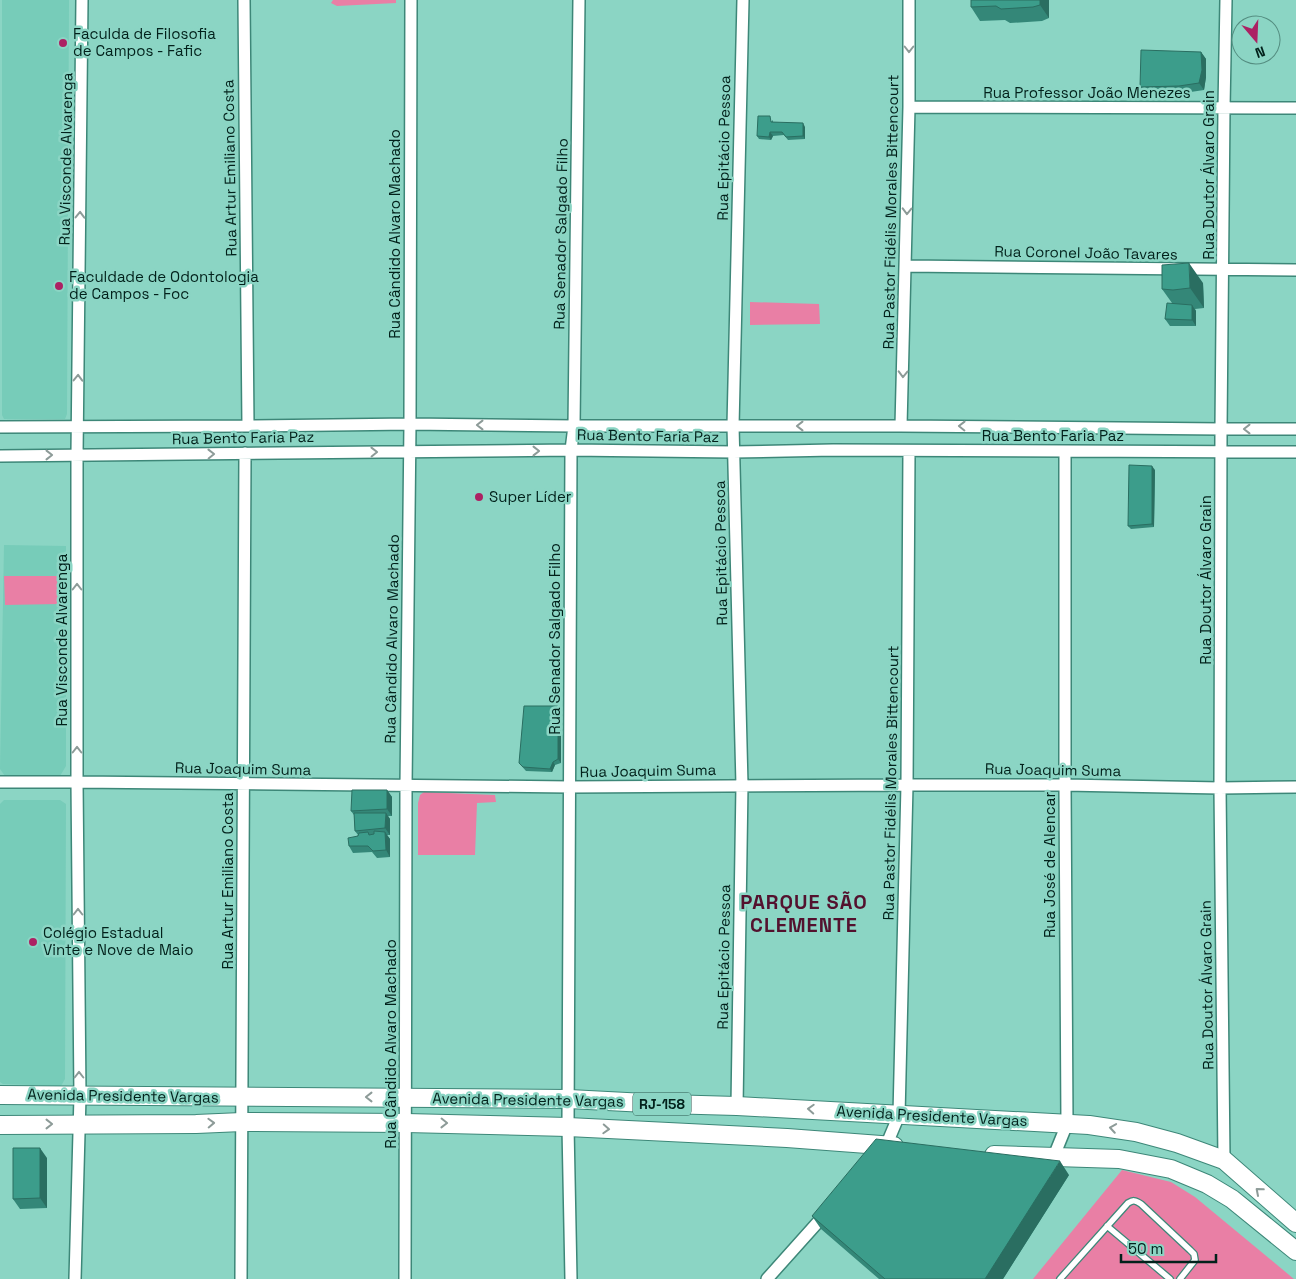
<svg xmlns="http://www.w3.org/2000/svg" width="1296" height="1279" font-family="'Space Grotesk',sans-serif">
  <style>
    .built { fill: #77ccb9 }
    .green { fill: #e97fa5 }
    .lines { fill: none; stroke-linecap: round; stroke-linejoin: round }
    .service-casing { stroke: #3d8778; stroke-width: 8 }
    .minor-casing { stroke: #3d8778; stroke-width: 14 }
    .primary-casing { stroke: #3d8778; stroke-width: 20 }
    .service { stroke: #fff; stroke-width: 5.5 }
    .minor { stroke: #fff; stroke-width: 11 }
    .primary { stroke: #fff; stroke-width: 18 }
    .wall { fill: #348778 }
    .shaded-wall { fill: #2a6e61 }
    .building { fill: #3c9d8b; stroke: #2a6e61 }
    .oneway { stroke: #8d9b98 }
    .poi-dot { fill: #ac2163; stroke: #8bd5c4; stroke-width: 2 }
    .labels { text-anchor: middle; stroke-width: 5; stroke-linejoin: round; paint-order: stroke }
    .shield { fill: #8bd5c4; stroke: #2b574e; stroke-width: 1 }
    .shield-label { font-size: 14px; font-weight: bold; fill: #02211b }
    .poi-label { font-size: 15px; fill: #02211b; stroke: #8bd5c4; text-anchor: start }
    .street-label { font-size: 15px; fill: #02211b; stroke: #8bd5c4 }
    .district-label { font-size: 20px; font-weight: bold; letter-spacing: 1px; fill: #53112e; stroke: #8bd5c4 }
  </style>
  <rect width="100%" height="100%" fill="#8bd5c4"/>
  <path class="built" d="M2,0H69L67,414L65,419H4L2,415Z
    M4,545L66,546V766L60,776H5L0,769Z
    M4,800H60L66,804L65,1079L61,1086L3,1084L0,1082V804Z"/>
  <path class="green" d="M333,0H396V3L337,6L331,3Z
    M750,302L819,304L820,324L750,325Z
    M4,576H59V604L5,605Z
    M424,792L495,795L496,802L477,803L475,855H418V803L420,795Z
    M1122,1170L1171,1182L1195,1197L1294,1279H1033Z"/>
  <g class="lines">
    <g class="service-casing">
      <path id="service" d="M1107,1226L1170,1279
        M1060,1279L1128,1203C1133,1200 1135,1200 1141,1204L1190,1250L1194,1254L1195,1260L1180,1279"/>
    </g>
    <g class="minor-casing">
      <path id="minor" d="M244,0L248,426
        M909,107L1296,108
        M906,266L1296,270
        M901,426L909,107V0
        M0,427L248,426L410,424L574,426H901L1221,429H1296
        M0,456L571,450L733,452L833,450L1296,452
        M0,782H77L570,787L907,785H1065L1220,788L1296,787
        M737,1106L742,785L733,426L743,0
        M882,1150L886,1146L899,1115L907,785L909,451
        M1054,1156L1067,1124L1065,785V451
        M1224,1160L1220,788L1221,429L1224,108L1226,0
        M75,1279L80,1096L77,782V455L82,0
        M241,1279L245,453
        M405,1279L406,786L410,424L411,0
        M571,1279L568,1127L571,450L574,426L579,0
        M767,1279L827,1212"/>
    </g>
    <g class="primary-casing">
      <path id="primary" d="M0,1095L569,1099L665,1104L737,1106L1089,1125L1136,1132L1177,1143L1224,1160L1296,1223
        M0,1125L196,1124L242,1122L406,1123L568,1127L787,1138L894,1146
        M994,1155L1119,1159L1171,1169L1207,1184L1232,1199L1296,1251"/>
    </g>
    <use href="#service" class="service"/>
    <use href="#minor" class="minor"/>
    <use href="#primary" class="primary"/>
  </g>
  <path class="wall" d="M971,0H1049V18L1042,21L1010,23L1005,20L980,21L971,7Z
    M1201,52L1206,59V77L1204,90L1184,93L1144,94L1140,87Z
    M773,120V122L805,127V139L788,140L784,135L773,136L771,140L759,139L757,136Z
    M1203,283L1204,308L1195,309L1196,311V326H1170L1165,319L1172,303L1162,289Z
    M1155,470L1154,527L1131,529L1128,526Z
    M561,709V763L555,765L552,772L526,771L519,763Z
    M387,790L392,797V816H388L390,819V835H387L390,839V857L377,858L372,852L353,853L349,846L358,835L355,831L354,815L351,811Z
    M47,1158V1208L20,1209L13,1199Z
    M1069,1175L1003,1279H879L821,1229L812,1216Z"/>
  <path class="shaded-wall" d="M1040,0H1049V18L1040,5Z
    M1201,52L1206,59V77L1204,90L1199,83Z
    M803,123L805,127V139L803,136Z
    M770,132L773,136L771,140L769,137Z
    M1189,263L1203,283L1204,308L1190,288Z
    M1192,305L1196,311V326L1192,320Z
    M1152,466L1155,470L1154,527L1152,524Z
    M558,706L561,709V763L558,759Z
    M553,762L555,765L552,772L550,769Z
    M387,790L392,797V816L387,809Z
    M386,813L390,819V835L385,828Z
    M385,832L390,839V857L386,850Z
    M40,1148L47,1158V1208L40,1198Z
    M1060,1161L1069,1175L1003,1279H985Z"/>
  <path class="building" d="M971,0H1040V5L1033,7L1001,9L996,6L971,7Z
    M1141,50L1201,52L1202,70L1199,83L1179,86L1140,87Z
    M758,116H770L771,122L803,123V136L786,137L782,132H770L769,137L757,136Z
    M1189,263L1190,288L1173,290L1162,289V265Z
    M1167,303L1192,305V320L1165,319Z
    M1129,465L1152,466V524L1128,526Z
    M524,706H558V759L553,762L550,769L523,767L519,763Z
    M352,790H387V809L351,811Z
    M354,813H386L385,828L355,831Z
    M374,831L385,832L386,850L373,851L368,846H349L348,838L358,836L359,833L368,832L369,835L374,834Z
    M876,1139L1060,1161L985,1279H885L812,1216Z
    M13,1148H40V1198L13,1199Z"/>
  <defs><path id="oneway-chevron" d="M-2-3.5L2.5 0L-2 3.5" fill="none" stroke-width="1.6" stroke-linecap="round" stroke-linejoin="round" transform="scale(1.25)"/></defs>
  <g class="oneway">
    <use href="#oneway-chevron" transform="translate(909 49) rotate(90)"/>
    <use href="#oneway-chevron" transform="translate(907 211) rotate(91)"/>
    <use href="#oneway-chevron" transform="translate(80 215) rotate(-89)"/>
    <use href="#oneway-chevron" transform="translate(903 374) rotate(91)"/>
    <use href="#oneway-chevron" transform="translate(78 378) rotate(-89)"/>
    <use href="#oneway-chevron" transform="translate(480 425) rotate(-180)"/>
    <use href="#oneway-chevron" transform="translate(800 426) rotate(180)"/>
    <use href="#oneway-chevron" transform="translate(962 426) rotate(-179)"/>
    <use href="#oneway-chevron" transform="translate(1247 429) rotate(180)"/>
    <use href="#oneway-chevron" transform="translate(536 451)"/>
    <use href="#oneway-chevron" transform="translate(374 452) rotate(-1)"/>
    <use href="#oneway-chevron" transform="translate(211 454) rotate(-1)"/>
    <use href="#oneway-chevron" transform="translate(49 455)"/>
    <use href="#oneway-chevron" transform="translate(77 587) rotate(-90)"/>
    <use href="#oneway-chevron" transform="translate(77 750) rotate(-90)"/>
    <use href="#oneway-chevron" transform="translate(78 912) rotate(-90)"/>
    <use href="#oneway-chevron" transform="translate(79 1075) rotate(-90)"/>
    <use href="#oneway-chevron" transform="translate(369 1097) rotate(-180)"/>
    <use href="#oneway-chevron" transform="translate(811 1109) rotate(-177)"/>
    <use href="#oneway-chevron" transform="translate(211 1123) rotate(-2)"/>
    <use href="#oneway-chevron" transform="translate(444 1123) rotate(1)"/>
    <use href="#oneway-chevron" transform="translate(49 1124)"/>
    <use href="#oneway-chevron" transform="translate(1113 1128) rotate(-171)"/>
    <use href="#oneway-chevron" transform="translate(606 1129) rotate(3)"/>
    <use href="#oneway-chevron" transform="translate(1259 1191) rotate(-139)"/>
  </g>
  <g class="poi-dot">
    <circle cx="63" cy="43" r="5"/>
    <circle cx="59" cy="286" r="5"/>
    <circle cx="479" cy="497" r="5"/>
    <circle cx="33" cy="942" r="5"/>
  </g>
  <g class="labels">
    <rect class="shield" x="633" y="1092.5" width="58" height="23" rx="4"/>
    <g class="shield-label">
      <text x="662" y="1109">RJ-158</text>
    </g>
    <g class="poi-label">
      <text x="73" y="39">Faculda de Filosofia<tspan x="73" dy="17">de Campos - Fafic</tspan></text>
      <text x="69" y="282">Faculdade de Odontologia<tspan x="69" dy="17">de Campos - Foc</tspan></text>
      <text x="489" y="502">Super Líder</text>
      <text x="43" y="938">Colégio Estadual<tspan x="43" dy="17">Vinte e Nove de Maio</tspan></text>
    </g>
    <g class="street-label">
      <text x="1087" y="98">Rua Professor João Menezes</text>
      <text transform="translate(724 148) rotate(-89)" y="5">Rua Epitácio Pessoa</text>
      <text transform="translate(66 159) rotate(-89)" y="5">Rua Visconde Alvarenga</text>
      <text transform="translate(230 168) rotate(-91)" y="5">Rua Artur Emiliano Costa</text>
      <text transform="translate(1209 175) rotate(-90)" y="5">Rua Doutor Álvaro Grain</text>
      <text transform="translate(891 212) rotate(-89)" y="5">Rua Pastor Fidélis Morales Bittencourt</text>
      <text transform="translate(395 234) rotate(-90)" y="5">Rua Cândido Alvaro Machado</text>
      <text transform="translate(561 234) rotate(-89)" y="5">Rua Senador Salgado Filho</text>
      <text transform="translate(1086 253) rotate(1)" y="5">Rua Coronel João Tavares</text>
      <text transform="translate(648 436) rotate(1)" y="5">Rua Bento Faria Paz</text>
      <text x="1053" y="441">Rua Bento Faria Paz</text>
      <text transform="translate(243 438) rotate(-1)" y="5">Rua Bento Faria Paz</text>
      <text transform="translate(721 553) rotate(-91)" y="5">Rua Epitácio Pessoa</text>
      <text transform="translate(1206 580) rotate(-90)" y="5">Rua Doutor Álvaro Grain</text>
      <text transform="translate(392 639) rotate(-89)" y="5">Rua Cândido Alvaro Machado</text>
      <text transform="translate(555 639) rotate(-90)" y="5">Rua Senador Salgado Filho</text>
      <text transform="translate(62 640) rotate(-90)" y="5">Rua Visconde Alvarenga</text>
      <text transform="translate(243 769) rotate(1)" y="5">Rua Joaquim Suma</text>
      <text transform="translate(1053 770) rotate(1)" y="5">Rua Joaquim Suma</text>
      <text transform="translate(648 771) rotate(-1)" y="5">Rua Joaquim Suma</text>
      <text transform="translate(891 783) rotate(-89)" y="5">Rua Pastor Fidélis Morales Bittencourt</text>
      <text transform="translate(1050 865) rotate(-90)" y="5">Rua José de Alencar</text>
      <text transform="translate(228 881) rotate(-90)" y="5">Rua Artur Emiliano Costa</text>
      <text transform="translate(724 957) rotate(-89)" y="5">Rua Epitácio Pessoa</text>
      <text transform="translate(1207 985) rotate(-91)" y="5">Rua Doutor Álvaro Grain</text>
      <text transform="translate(391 1044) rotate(-90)" y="5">Rua Cândido Alvaro Machado</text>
      <text transform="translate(123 1096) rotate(1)" y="5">Avenida Presidente Vargas</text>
      <text transform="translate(528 1100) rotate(1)" y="5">Avenida Presidente Vargas</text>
      <text transform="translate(932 1116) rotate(3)" y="5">Avenida Presidente Vargas</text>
    </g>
    <g class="district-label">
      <text x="804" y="909">PARQUE SÃO<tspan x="804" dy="23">CLEMENTE</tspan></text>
    </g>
  </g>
  <g transform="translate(1256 40) rotate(161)"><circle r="24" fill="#8bd5c4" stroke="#548d80"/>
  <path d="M0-4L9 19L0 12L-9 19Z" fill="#ac2163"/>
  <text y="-8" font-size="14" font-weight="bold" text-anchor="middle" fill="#02211b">N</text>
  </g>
  <path d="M1121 1254v8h95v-8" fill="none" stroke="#02211b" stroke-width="2.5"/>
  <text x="1128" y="1254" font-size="15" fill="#02211b" stroke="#8bd5c4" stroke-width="4" paint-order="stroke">50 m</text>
</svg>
